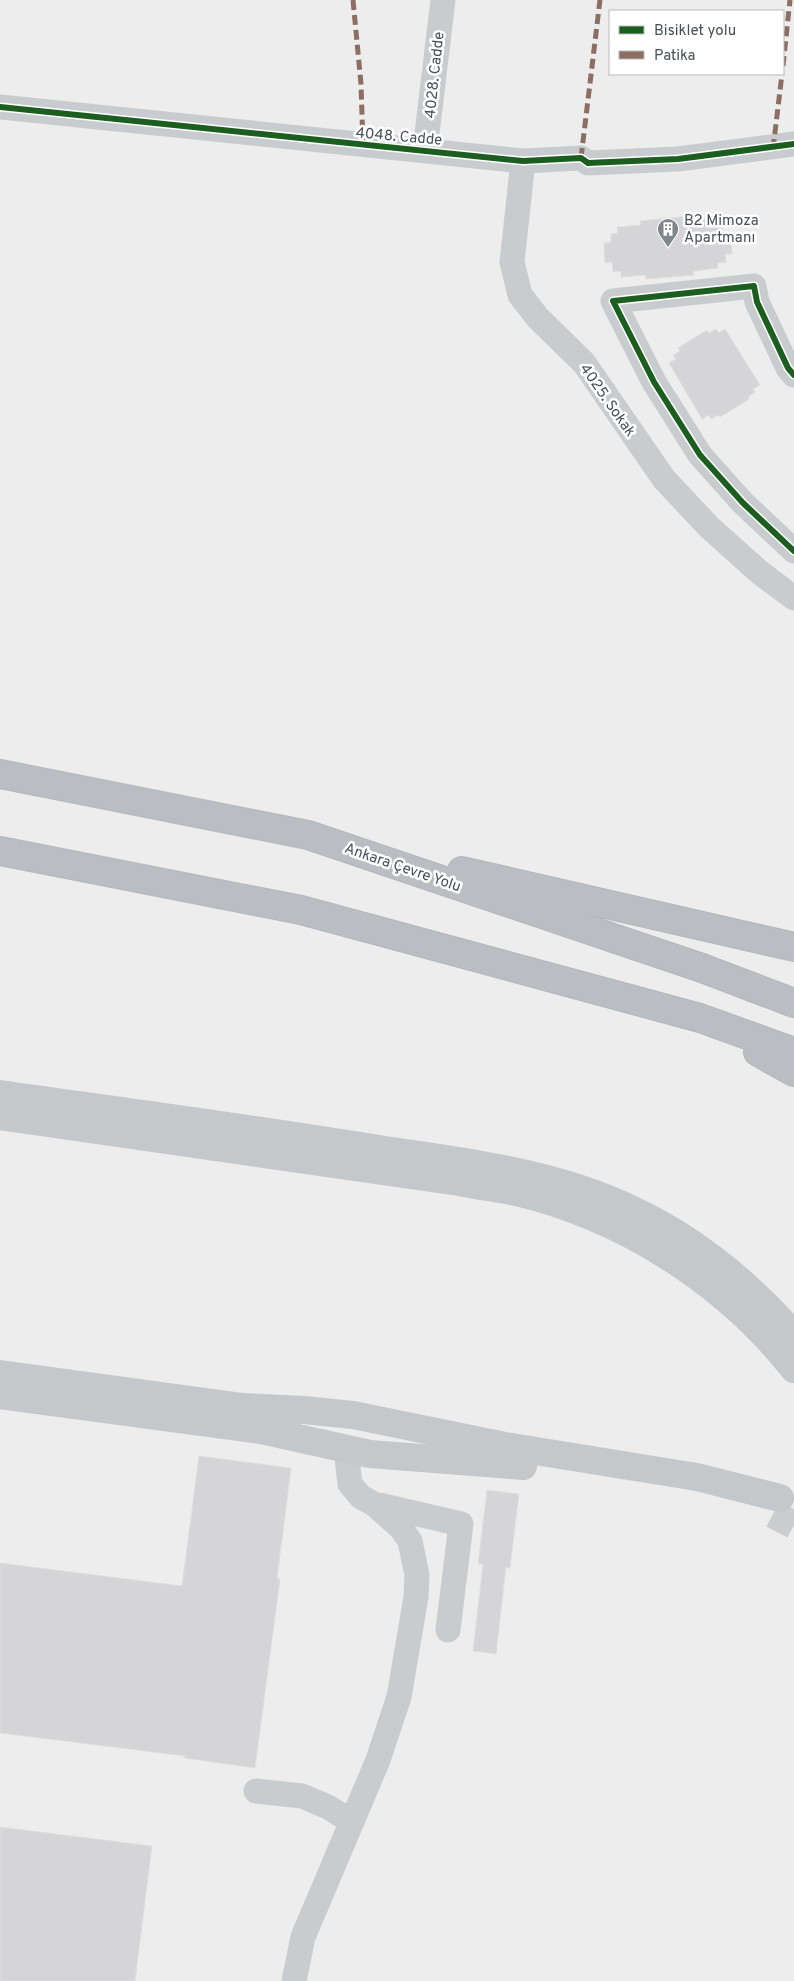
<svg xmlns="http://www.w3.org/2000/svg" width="794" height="1981" font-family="Overpass,sans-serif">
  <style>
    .building { fill: #d5d5d7; stroke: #dfdfe0 }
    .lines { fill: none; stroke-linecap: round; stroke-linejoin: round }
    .major-tunnel { stroke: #cccdcf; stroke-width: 28; stroke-dasharray: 28 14; stroke-linecap: butt }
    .highway-casing { stroke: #b3b7bc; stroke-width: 30 }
    .minor { stroke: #c9ccce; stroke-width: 25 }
    .major { stroke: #c5c8cb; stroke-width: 28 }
    .highway { stroke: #babec3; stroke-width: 28 }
    .quiet { stroke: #8d6e63; stroke-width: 5; stroke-dasharray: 10 5; stroke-linecap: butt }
    .cycleway-casing { stroke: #fff; stroke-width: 9 }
    .cycleway { stroke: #1b5e20; stroke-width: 6 }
    .labels { text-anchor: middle; stroke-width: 5; stroke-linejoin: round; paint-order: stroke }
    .street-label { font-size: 15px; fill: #464f58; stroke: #fff }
    .poi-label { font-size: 15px; fill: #464f58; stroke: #fff; text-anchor: start }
  </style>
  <rect width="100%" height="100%" fill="#eeeded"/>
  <path class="building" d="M690,216V221L714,218L715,224H722L723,233L730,232L732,254H725L726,262L717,263L718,268L693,271L694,275L646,279L645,275L621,277V271L613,272L612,262L605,263L604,243L611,242V234L618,233L617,227L641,225L640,221Z
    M716,329L719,333L725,329L760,385L753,389L755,392L748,397L749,399L720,417L718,415L711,419L709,415L702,419L669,363L676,359L673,355L680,351L678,348L707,330L709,333Z
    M199,1456L291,1468L277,1579H280L255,1768L185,1758V1756L0,1733V1563L182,1586Z
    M487,1490L519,1494L510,1568L506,1567L496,1654L473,1651L483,1564H478Z
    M0,1827L152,1846L135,1981H0Z"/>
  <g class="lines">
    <path class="major-tunnel" d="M773,1514L794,1525"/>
    <g class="highway-casing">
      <path id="highway" d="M0,774L308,835L702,968L794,1003
        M0,851L301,910L700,1018L794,1052
        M462,871L794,947
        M758,1052L794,1072"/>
    </g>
    <path class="minor" d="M0,107L523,161L581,158L588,163L678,159L794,144
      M425,150L443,0
      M523,161L512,262L520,295L538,318L584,363L664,479L709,527L758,571L794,598
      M794,375L788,368L757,302L754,286L613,301L654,382L700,455L743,503L794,551
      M379,1505L461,1524L448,1630
      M256,1791L302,1796L328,1807L352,1822
      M294,1981L303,1937L378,1760L399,1697L416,1597L417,1575L410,1541L401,1528L374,1504L361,1497L350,1484L346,1450"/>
    <path class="major" d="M0,1094C128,1112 257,1129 385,1150C470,1163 555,1172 633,1210C695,1239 749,1284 794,1335
      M0,1116L459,1182C478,1186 497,1188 516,1192C625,1218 725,1282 794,1369
      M0,1374L243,1407L304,1410L353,1415L505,1446L697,1477L780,1498
      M0,1395L261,1430L370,1454L523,1466"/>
    <use href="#highway" class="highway"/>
    <path class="quiet" d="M353,0L361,84L363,145
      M783,66L790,0
      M773,149L782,74
      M581,158L600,0"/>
    <g class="cycleway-casing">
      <path id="cycleway" d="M0,107L523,161L581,158L588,163L678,159L794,144
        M794,375L788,368L757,302L754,286L613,301L654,382L700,455L743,503L794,551"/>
    </g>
    <use href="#cycleway" class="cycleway"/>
  </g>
  <defs>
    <g id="building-pin" transform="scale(1.125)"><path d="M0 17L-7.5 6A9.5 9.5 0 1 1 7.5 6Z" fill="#81868c" stroke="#fff"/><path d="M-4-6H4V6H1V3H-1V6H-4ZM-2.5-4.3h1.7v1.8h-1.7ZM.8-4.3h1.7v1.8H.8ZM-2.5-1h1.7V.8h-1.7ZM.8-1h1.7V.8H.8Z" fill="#fff"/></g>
  </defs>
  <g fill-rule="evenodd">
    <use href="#building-pin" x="668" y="229"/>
  </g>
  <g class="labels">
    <g class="street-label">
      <text transform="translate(434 75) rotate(-84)" y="5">4028. Cadde</text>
      <text transform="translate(399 136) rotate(5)" y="5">4048. Cadde</text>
      <text transform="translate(608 400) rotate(55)" y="5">4025. Sokak</text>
      <text transform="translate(403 867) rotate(19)" y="5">Ankara Çevre Yolu</text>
    </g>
    <g class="poi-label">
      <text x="684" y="225">B2 Mimoza<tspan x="684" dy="17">Apartmanı</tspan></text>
    </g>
  </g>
  <rect x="609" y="10" width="175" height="65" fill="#ffffff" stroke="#b5b9bc"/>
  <rect x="619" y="26" width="25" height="8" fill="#1b5e20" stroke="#b5b9bc"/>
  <text x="654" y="35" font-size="15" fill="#464f58">Bisiklet yolu</text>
  <rect x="619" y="51" width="25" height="8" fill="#8d6e63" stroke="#b5b9bc"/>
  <text x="654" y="60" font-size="15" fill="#464f58">Patika</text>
</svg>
